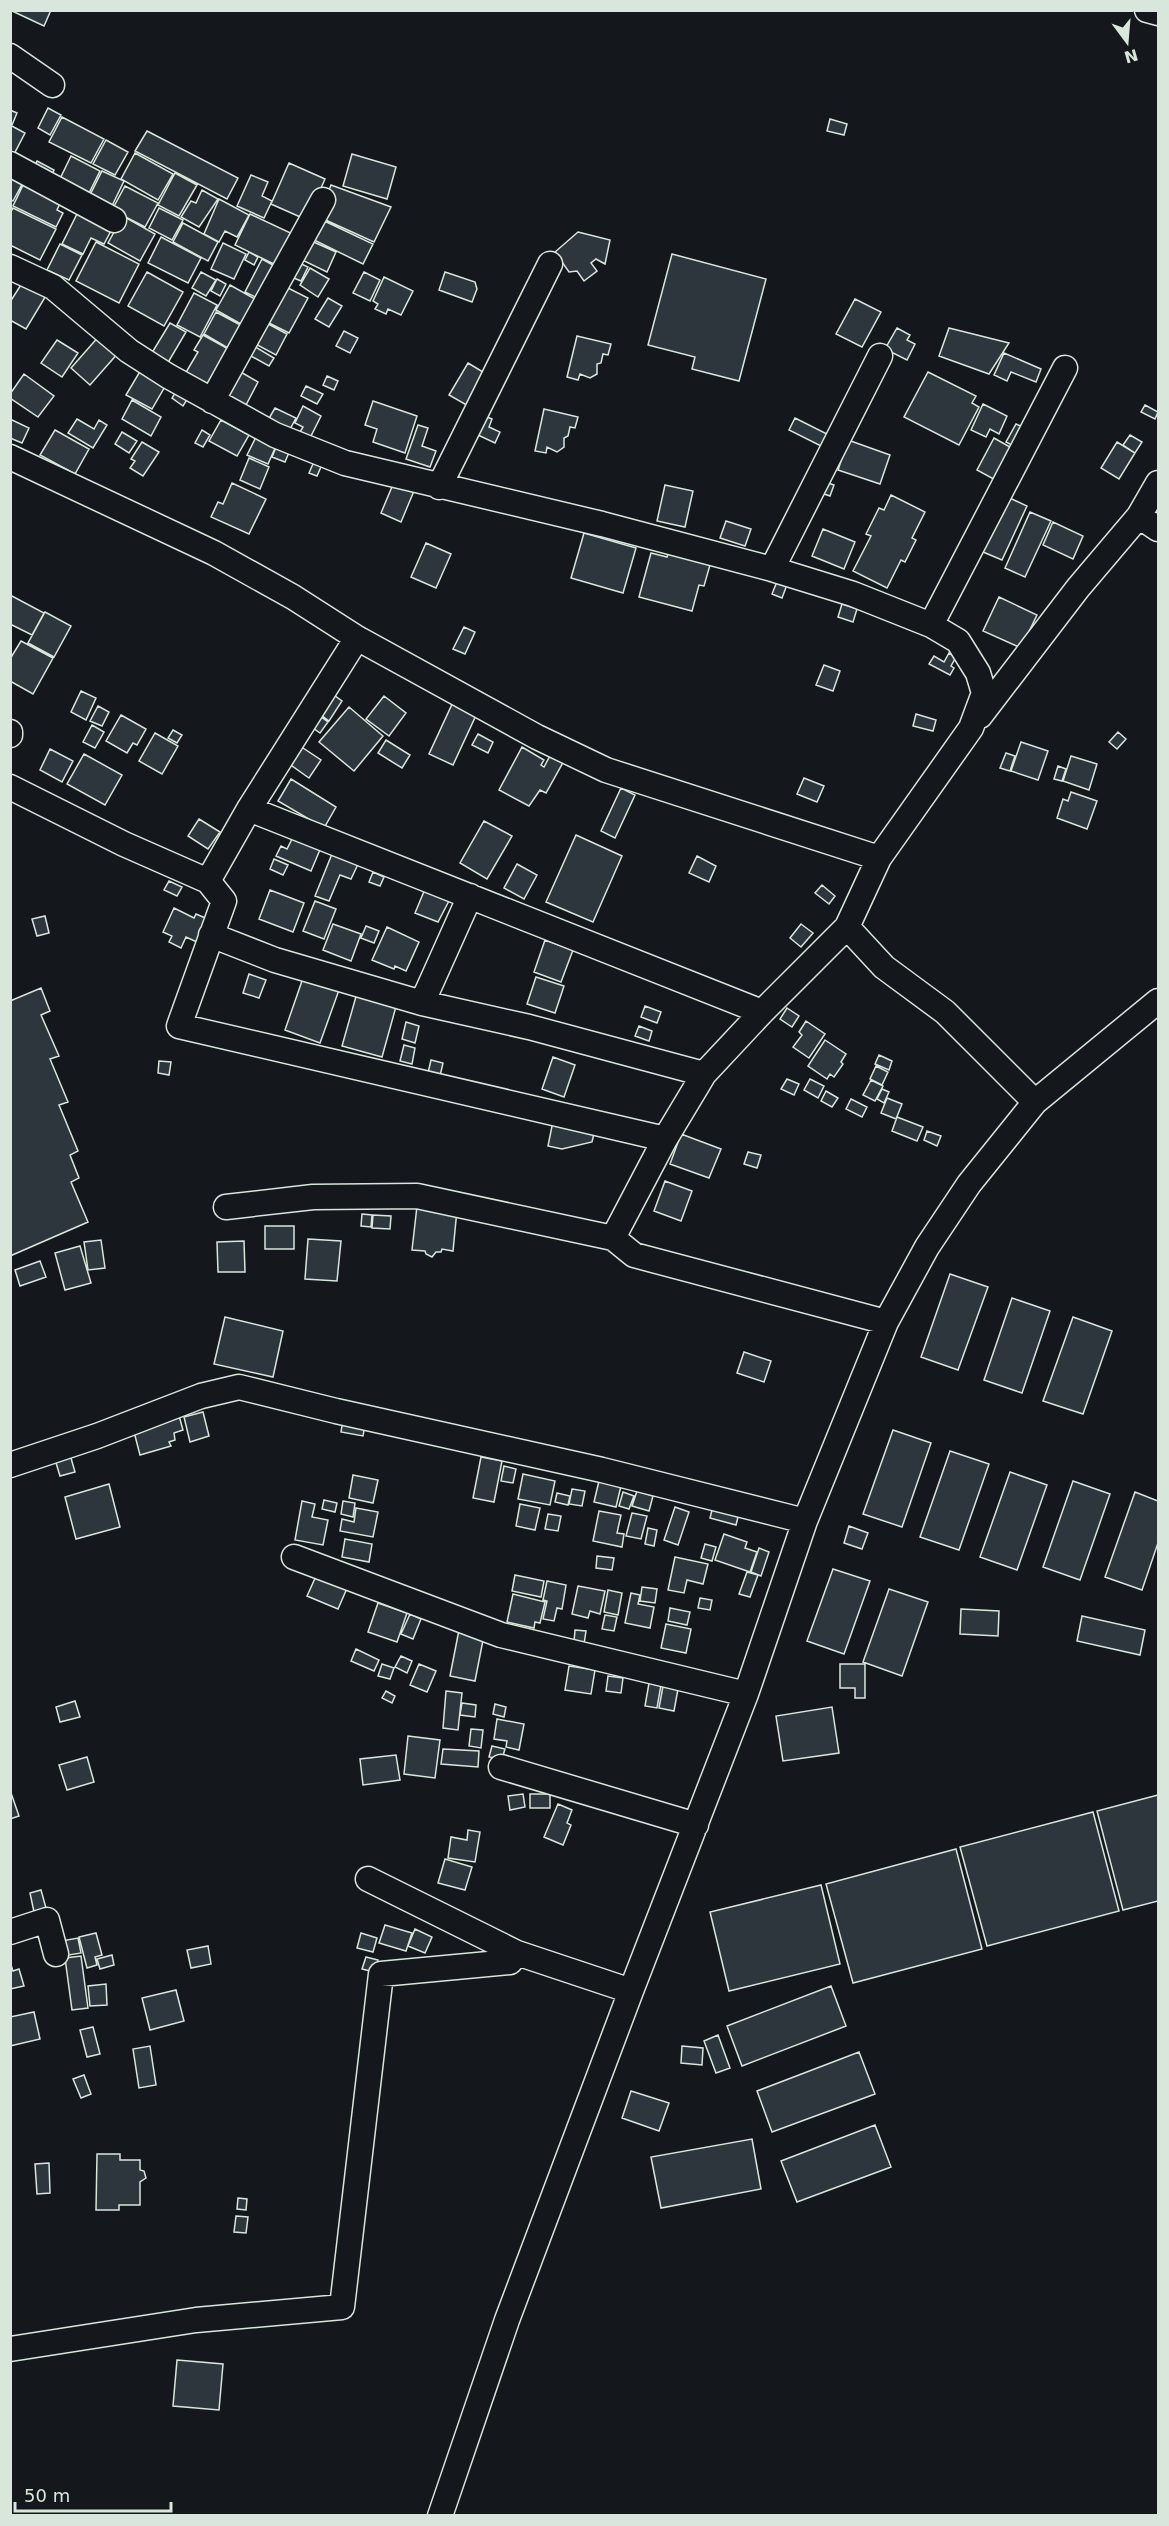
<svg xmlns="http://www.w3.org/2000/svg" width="1169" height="2526" font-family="'DejaVu Sans',sans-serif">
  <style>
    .building { fill: #2c363c; stroke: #d8e6dc; stroke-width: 1.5 }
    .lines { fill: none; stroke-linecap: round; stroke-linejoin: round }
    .minor-casing { stroke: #d8e6dc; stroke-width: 27 }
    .minor { stroke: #14181c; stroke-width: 24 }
  </style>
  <rect width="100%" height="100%" fill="#14181c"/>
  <path class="building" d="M10,10H51L44,26Z
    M48,108L61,115L50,135L38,128Z
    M10,110L17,113L12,125L10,124Z
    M62,117L104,139L91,163L49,142Z
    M830,119L847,124L844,135L827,131Z
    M10,125L25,133L12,158L10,157Z
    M147,131L238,178L227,199L135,151Z
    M106,140L128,152L115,175L93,164Z
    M135,153L173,174L158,200L121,179Z
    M352,154L396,167L387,199L343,186Z
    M71,156L100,171L86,199L57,185Z
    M37,161L54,170L49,180L32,172Z
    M289,163L325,179L307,220L271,204Z
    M10,169L26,177L13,201L10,199Z
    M102,171L124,181L110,210L88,199Z
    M175,173L197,185L179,216L158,205Z
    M251,175L268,182L262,196L272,201L264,218L237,206Z
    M26,179L63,197L57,210L63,213L56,227L13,206Z
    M331,185L391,207L374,242L319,217Z
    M125,186L158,203L145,227L112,210Z
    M202,190L218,199L199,227L181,217L191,201L196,203Z
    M219,199L249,215L237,237L225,231L219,242L204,234Z
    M13,208L56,229L40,260L10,245V213Z
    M80,208L114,225L104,244L91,238L83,254L62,244Z
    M159,208L183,220L172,240L149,228Z
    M250,214L297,236L282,268L235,245Z
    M123,216L155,234L140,261L108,243Z
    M318,218L373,244L363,264L308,237Z
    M183,223L218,242L208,261L173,242Z
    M578,232L610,240L605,264L596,259L591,263L597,271L584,281L577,271L569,272L555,252Z
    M161,237L201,258L188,283L148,263Z
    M307,239L336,252L327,272L298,258Z
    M96,242L139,264L119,303L76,281Z
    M223,243L246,254L234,279L211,269Z
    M60,244L82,255L69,280L47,270Z
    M249,252L258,257L254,265L245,260Z
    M672,254L766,279L739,381L692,369L695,357L648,345Z
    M262,259L280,269L264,301L245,292Z
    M295,261L308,267L301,281L289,276Z
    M310,268L329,279L318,297L300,285Z
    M147,272L183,292L164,326L128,306Z
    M201,272L216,280L206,296L192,288Z
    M364,272L380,280L370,301L353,293Z
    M445,272L475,282L477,289L472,302L439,290Z
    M384,277L413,291L401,315L388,309L386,314L375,309L378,304L373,301Z
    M217,279L226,284L220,296L211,291Z
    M24,280L47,294L26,329L10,320V302Z
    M230,285L262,303L248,328L216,310Z
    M284,286L308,298L289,333L265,321Z
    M194,293L217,305L200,337L177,325Z
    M328,298L342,306L329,327L315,319Z
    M855,299L881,312L862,347L836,334Z
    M216,312L246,328L233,351L204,334Z
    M259,319L287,334L276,355L248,340Z
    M170,323L186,332L166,366L150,356Z
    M897,328L910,335L907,340L915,344L907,360L885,349Z
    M949,328L1009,343L989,374L939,356Z
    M344,331L358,338L350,353L336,346Z
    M100,335L119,352L90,385L71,368Z
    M203,335L232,351L210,388L185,374L198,352L194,350Z
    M577,336L611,344L608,355L603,354L601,363L597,364V374L590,378L580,374L578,380L567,377Z
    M57,340L78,353L62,377L41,363Z
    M247,342L274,358L269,366L242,351Z
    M1004,353L1041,369L1036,382L1011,372L1007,381L994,375Z
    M468,363L488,375L470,407L449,395Z
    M142,368L167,383L152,409L126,395Z
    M239,371L258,382L246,405L226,394Z
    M928,372L976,396L972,403L979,407L959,445L904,417Z
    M24,374L54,396L38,417L10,398V394Z
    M327,376L338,381L334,390L323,385Z
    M306,386L323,394L317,404L301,396Z
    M177,390L188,398L183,406L172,398Z
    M132,400L161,417L151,436L122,419Z
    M373,401L417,416L405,453L373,442L377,429L365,425Z
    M983,404L1007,416L999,434L990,429L986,437L971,430Z
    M1145,405L1158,412L1155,419L1141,412Z
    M303,406L321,416L310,438L300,432L303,427L295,423Z
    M275,408L296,418L289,431L268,420Z
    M544,409L578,417L575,428L570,427L568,436L564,438V447L557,452L547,447L546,453L535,451Z
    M480,414L492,419L489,427L500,432L495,443L478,435L476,439L465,434Z
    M795,418L829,435L823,447L789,430Z
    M10,419L29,428L22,443L10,438Z
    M77,419L94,429L99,420L107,425L93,448L68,433Z
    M221,420L249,435L237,456L209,441Z
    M1016,424L1029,430L1019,449L1006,442Z
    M418,425L428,428L422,446L436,451L430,467L406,459Z
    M55,430L89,449L75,474L40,455Z
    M202,430L210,435L203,447L195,443Z
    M122,432L137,441L129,453L115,444Z
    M1130,435L1142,442L1135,453L1123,445Z
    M256,437L276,446L268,464L247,455Z
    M994,438L1017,451L999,482L977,470Z
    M848,440L890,455L880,484L838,470Z
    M142,442L159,452L143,476L130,468L135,461L131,459Z
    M1117,442L1135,453L1119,479L1101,468Z
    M277,445L290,450L285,462L272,457Z
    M316,457L324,460L317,476L309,473Z
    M249,458L269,467L260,489L240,480Z
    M819,480L834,485L830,496L815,491Z
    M394,482L414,491L401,522L381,513Z
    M232,483L266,499L249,534L211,517L218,502L223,504Z
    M665,485L693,491L685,527L657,521Z
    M1001,494L1027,506L1002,560L976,549Z
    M891,495L925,512L912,538L916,540L905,562L901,560L887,588L853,571L871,536L866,534L879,508L884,510Z
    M1030,512L1051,521L1025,577L1005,568Z
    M726,521L751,529L745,546L720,538Z
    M1053,522L1083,536L1073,559L1043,545Z
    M823,529L855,542L844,569L812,556Z
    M584,533L636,548L623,593L571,578Z
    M426,543L451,554L436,588L411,577Z
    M670,546L712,558L704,586L699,585L692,611L639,597L651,553L667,557Z
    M778,579L788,582L782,598L772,594Z
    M10,595L44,613L32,635L10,624Z
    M999,597L1037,615L1021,648L983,631Z
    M842,604L857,609L853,622L838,617Z
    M45,612L71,626L54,657L28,643Z
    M464,627L475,632L465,654L453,649Z
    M21,641L53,658L33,694L10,681V659Z
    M949,653L956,657L951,666L954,668L950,675L929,664L934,656L944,662Z
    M824,665L840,671L833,691L816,685Z
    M81,691L96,698L86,720L71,712Z
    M331,693L342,701L329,721L317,712Z
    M384,696L406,713L389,736L366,719Z
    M454,700L478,711L453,765L429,754Z
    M98,706L109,712L102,726L90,721Z
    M349,707L383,736L354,771L319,742Z
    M317,714L328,722L320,733L309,725Z
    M916,714L936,720L933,731L913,726Z
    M121,715L146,729L137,745L133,743L127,753L106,741Z
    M92,725L104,732L95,748L83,742Z
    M173,730L182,735L177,743L168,738Z
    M1118,732L1126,739L1117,749L1109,742Z
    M155,733L178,746L162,774L139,761Z
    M478,734L493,742L488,753L472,745Z
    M386,740L410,755L402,768L378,753Z
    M1021,742L1048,751L1038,780L1011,771Z
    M300,746L321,760L309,778L288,763Z
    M522,747L544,760L541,765L544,767L552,752L565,759L546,793L540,790L529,806L499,790Z
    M50,749L73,761L62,782L40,770Z
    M1006,753L1015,756L1010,771L1000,768Z
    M84,754L122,775L105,805L67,784Z
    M1071,756L1097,764L1089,790L1063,781Z
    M1058,766L1066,769L1062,781L1054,779Z
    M804,778L824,786L817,802L797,794Z
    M291,779L336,807L324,828L278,801Z
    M621,788L635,795L615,838L601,831Z
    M1071,792L1097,801L1087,829L1057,818L1063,799L1068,801Z
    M199,819L220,832L208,849L188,836Z
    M484,821L512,836L487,879L460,863Z
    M295,833L322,845L311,871L276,856L281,846L287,849Z
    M576,835L622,856L593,922L546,902Z
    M334,849L360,860L351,879L340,875L329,901L315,896Z
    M697,856L716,866L709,882L689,873Z
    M274,859L288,865L283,875L270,869Z
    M517,864L537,875L524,899L504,888Z
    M373,872L384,877L380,886L369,882Z
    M169,881L182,887L177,896L164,890Z
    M822,885L835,896L829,904L815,893Z
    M425,889L450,899L438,922L415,913Z
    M270,890L304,903L293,932L259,919Z
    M315,901L336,909L324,939L303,931Z
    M174,908L194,918L196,914L210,920L199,943L186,937L181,948L169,942L172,936L163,932Z
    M45,916L49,933L37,936L32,919Z
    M333,924L361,934L351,961L323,950Z
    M801,924L813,933L801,947L790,938Z
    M366,926L379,931L374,943L361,938Z
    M387,927L419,942L406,971L395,966L394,969L372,960Z
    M545,940L573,950L561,982L534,972Z
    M249,974L266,980L259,998L243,993Z
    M536,977L564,986L555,1013L527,1004Z
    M303,978L339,990L320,1043L285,1030Z
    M41,988L50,1011L41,1015L59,1056L50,1059L68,1102L59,1105L78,1151L70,1155L79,1178L71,1182L88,1222L10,1256V1001Z
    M357,993L397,1003L382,1057L342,1046Z
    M645,1006L661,1012L657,1023L641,1017Z
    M787,1008L799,1016L792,1027L780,1019Z
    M806,1021L825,1034L809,1058L793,1047L802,1035L799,1032Z
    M406,1022L419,1026L415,1043L402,1039Z
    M639,1026L652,1031L649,1041L635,1036Z
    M825,1040L846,1054L841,1062L843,1064L834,1077L830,1074L827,1079L808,1066Z
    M404,1045L415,1048L412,1064L400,1061Z
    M879,1055L892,1061L889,1070L875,1064Z
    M553,1057L575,1065L564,1097L542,1089Z
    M431,1060L443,1063L440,1076L428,1073Z
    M159,1061L171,1062L169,1075L158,1073Z
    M876,1066L888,1072L882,1085L870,1079Z
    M787,1079L799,1084L794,1095L781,1089Z
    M810,1079L824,1086L818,1098L804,1090Z
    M871,1080L883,1086L875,1101L863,1095Z
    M882,1089L889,1092L884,1103L877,1099Z
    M826,1091L838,1098L832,1107L821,1101Z
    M887,1098L902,1104L896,1119L881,1113Z
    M851,1099L867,1107L862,1117L846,1109Z
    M554,1116L596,1125L592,1142L562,1149L548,1146Z
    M897,1117L923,1127L917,1141L892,1131Z
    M927,1131L941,1136L937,1146L924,1140Z
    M681,1134L721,1149L709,1178L670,1164Z
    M748,1152L761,1155L757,1168L744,1164Z
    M665,1181L692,1191L681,1221L654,1211Z
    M417,1206L457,1210L453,1251L442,1249L441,1252H436L432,1257L426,1254L425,1251L412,1250Z
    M362,1214L372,1215L371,1227L361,1226Z
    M373,1215L391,1216L390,1229L372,1228Z
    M265,1226H294V1249H265Z
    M308,1239L341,1241L337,1281L305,1279Z
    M101,1240L105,1268L88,1270L84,1242Z
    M244,1241L245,1272H218L217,1242Z
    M80,1246L91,1283L65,1290L55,1253Z
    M40,1261L46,1277L20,1286L15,1270Z
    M950,1274L988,1287L958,1370L921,1357Z
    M1012,1298L1050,1311L1022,1393L984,1380Z
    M225,1317L283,1331L273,1377L214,1364Z
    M1073,1317L1112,1331L1083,1414L1043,1401Z
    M744,1352L771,1361L764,1382L737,1373Z
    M178,1412L183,1430L174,1433L175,1440L169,1442L171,1446L140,1455L132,1424Z
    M203,1412L209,1436L190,1442L184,1417Z
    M343,1420L365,1424L363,1436L341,1432Z
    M893,1430L931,1443L902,1527L863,1514Z
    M69,1451L75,1472L60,1476L54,1456Z
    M950,1451L989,1464L959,1550L920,1537Z
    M481,1457L502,1461L494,1502L473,1498Z
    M504,1466L516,1469L513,1483L501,1481Z
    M1010,1472L1047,1485L1017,1570L980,1557Z
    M523,1474L555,1481L550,1505L518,1499Z
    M353,1475L378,1480L373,1503L349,1498Z
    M599,1481L621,1486L616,1507L594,1502Z
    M1073,1481L1110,1494L1080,1580L1043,1567Z
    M109,1484L120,1527L76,1539L65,1497Z
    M572,1489L585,1491L582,1506L569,1504Z
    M637,1491L653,1496L649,1511L632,1506Z
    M623,1492L634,1496L629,1509L619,1506Z
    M1135,1492L1158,1501V1543L1142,1590L1105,1577Z
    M557,1493L570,1496L568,1505L555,1502Z
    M324,1500L337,1503L335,1512L322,1509Z
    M302,1501L315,1504L312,1517L328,1520L323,1545L295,1540Z
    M343,1501L355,1503L353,1517L341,1514Z
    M520,1504L540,1508L535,1530L516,1526Z
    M713,1506L739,1513L736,1525L710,1518Z
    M675,1507L689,1512L678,1545L664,1540Z
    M356,1508L378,1512L373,1537L340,1531L342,1519L354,1522Z
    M599,1511L621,1515L617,1533L624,1534L622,1547L593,1541Z
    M632,1513L647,1516L641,1539L626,1536Z
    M548,1514L561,1516L558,1531L545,1529Z
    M849,1526L868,1533L862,1549L844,1543Z
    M648,1528L657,1530L654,1546L645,1544Z
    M724,1534L747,1542L745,1548L757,1552L750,1572L715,1560Z
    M345,1539L372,1544L369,1562L342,1557Z
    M705,1544L716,1547L712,1561L701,1558Z
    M759,1548L769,1552L761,1576L751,1572Z
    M597,1556L614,1558L612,1570L596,1568Z
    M675,1557L708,1564L703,1584L687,1580L684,1593L668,1590Z
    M833,1569L870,1581L844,1654L807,1641Z
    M747,1572L758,1575L750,1597L739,1594Z
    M317,1574L348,1586L338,1609L307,1596Z
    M515,1575L544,1581L541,1597L512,1591Z
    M547,1581L566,1585L562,1609L557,1608L554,1621L543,1619L547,1601L543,1600Z
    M578,1586L605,1591L600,1614L590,1611L588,1618L572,1614Z
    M642,1587L657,1589L655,1603L640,1601Z
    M889,1589L928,1602L902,1676L863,1662Z
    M608,1590L622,1593L618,1615L604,1612Z
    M631,1593L640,1595L638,1604L654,1607L650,1628L625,1623Z
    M513,1594L545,1602L540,1623L535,1622L534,1628L507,1622Z
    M700,1598L712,1600L710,1610L698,1608Z
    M378,1603L407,1613L397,1642L368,1632Z
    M670,1608L690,1612L687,1625L668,1621Z
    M961,1609L999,1611L998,1636L960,1634Z
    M410,1614L421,1619L413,1639L401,1634Z
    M605,1615L617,1617L614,1631L602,1629Z
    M1082,1616L1145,1630L1140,1655L1077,1641Z
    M666,1624L691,1629L686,1653L661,1648Z
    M459,1630L484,1635L475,1681L450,1676Z
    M575,1630L586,1631L584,1644L574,1642Z
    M356,1649L379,1660L374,1671L351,1661Z
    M401,1656L412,1661L407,1673L395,1667Z
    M382,1664L394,1668L390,1679L378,1676Z
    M419,1664L436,1671L427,1692L410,1685Z
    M840,1664H865V1698H855V1688H840Z
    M569,1666L595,1670L591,1694L565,1690Z
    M608,1676L623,1678L621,1693L606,1691Z
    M649,1683L661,1685L657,1708L645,1706Z
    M663,1686L678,1689L674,1711L659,1708Z
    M386,1691L395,1696L392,1703L382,1698Z
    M446,1691L462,1693L458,1730L443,1728Z
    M75,1701L80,1717L60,1722L56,1707Z
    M462,1703L476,1705L475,1717L460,1715Z
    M495,1704L506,1707L504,1717L493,1714Z
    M832,1707L839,1753L783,1761L776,1716Z
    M497,1719L524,1724L519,1750L506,1747L507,1741L494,1739Z
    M471,1729L483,1730L481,1748L469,1746Z
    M408,1736L440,1740L435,1778L404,1774Z
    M492,1746L505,1749L502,1759L489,1757Z
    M443,1749L479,1751L478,1767L441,1764Z
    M396,1755L400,1780L363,1785L360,1759Z
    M87,1757L94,1782L67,1790L59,1765Z
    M10,1790L19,1816L10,1819Z
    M523,1794L525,1807L510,1810L508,1796Z
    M530,1794H550V1808H530Z
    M1158,1795V1901L1123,1910L1097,1811Z
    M558,1804L572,1810L567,1823L571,1825L563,1845L544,1837Z
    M1093,1812L1119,1911L987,1946L960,1847Z
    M468,1830L480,1832L475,1862L448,1858L451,1837L467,1840Z
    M956,1849L982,1949L853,1983L826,1884Z
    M445,1859L472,1867L465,1890L438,1883Z
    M821,1885L840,1964L729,1991L710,1912Z
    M41,1890L46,1908L34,1912L30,1893Z
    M385,1925L412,1933L406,1951L379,1943Z
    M415,1929L432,1937L425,1953L408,1946Z
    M96,1933L102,1955L95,1957L97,1965L87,1968L79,1937Z
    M361,1933L377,1938L373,1952L357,1948Z
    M78,1938L81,1953L63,1956L61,1941Z
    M208,1946L211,1964L191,1968L187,1950Z
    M112,1955L114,1965L100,1969L97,1959Z
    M81,1956L88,2008L72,2010L65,1958Z
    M366,1957L378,1960L374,1972L362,1969Z
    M10,1962L13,1971L19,1969L24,1986L10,1989Z
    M106,1984L107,2005L90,2006L88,1986Z
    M831,1986L846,2026L742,2066L727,2026Z
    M176,1990L184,2021L150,2030L142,1998Z
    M34,2012L40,2039L10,2046V2017Z
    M93,2027L100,2054L87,2057L80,2030Z
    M718,2035L730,2068L716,2073L704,2041Z
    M150,2046L156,2085L139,2088L133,2049Z
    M682,2046L703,2048L702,2065L681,2063Z
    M859,2052L875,2094L772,2132L757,2091Z
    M84,2075L91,2094L81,2098L73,2079Z
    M631,2091L669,2103L659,2131L622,2118Z
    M875,2125L891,2167L797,2202L781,2161Z
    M752,2139L761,2189L661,2208L651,2157Z
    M97,2154H120V2160H140V2170L144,2171L146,2178L140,2182V2205H119V2210H96Z
    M49,2163L50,2193L37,2194L35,2164Z
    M238,2198L247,2199L246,2210L237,2209Z
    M236,2216L248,2217L246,2233L234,2232Z
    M177,2360L223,2364L219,2410L173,2406Z"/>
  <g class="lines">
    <g class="minor-casing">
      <path id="minor" d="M1147,10L1158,13
        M10,56L52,85
        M10,164L114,220
        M10,267L53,287L129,351L168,376L275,435L345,463L602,524L772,569L853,594L931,625L958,641L978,673L984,693L971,728L879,858L847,927L762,1012L704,1074L665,1139L613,1238
        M212,401L323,200
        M10,457L214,553L293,597L357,638L537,737L606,770L879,858
        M439,487L550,264
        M1139,516L1158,529
        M772,569L880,356
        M931,625L1065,368
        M357,638L249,809L208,881L224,901L179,1026L665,1139
        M980,716L1078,588L1139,516L1158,483
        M10,732V735
        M10,787L124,844L208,881
        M249,809L762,1012
        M847,927L884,967L945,1012L1035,1102
        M211,935L275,960L422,1003L529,1027L704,1074
        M422,1003L470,896
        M226,1207L313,1197L417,1196L613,1238L634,1255L886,1322
        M10,1465L97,1436L201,1396L239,1387L336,1411L602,1470L805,1521
        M294,1557L501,1635L746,1694
        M501,1767L696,1825
        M368,1879L517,1953L631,1991
        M10,1932L47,1920L56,1954
        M10,2349L196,2320L342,2307L381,1974L510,1962L517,1953
        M440,2516L507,2320L631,1991L746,1694L805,1521L886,1322L927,1247L969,1184L1035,1102L1158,1001"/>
    </g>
    <use href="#minor" class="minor"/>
  </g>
  <rect width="1169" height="2526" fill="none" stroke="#d8e6dc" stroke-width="24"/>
  <g transform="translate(1127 42) rotate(164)" stroke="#14181c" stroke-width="4.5" paint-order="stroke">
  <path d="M0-4.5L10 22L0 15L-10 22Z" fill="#d8e6dc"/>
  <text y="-9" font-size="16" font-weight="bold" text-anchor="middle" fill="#d8e6dc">N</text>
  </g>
  <path d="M15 2502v9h156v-9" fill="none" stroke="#d8e6dc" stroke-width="3"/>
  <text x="24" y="2502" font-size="18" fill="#d8e6dc" stroke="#14181c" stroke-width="4.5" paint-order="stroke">50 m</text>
</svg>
